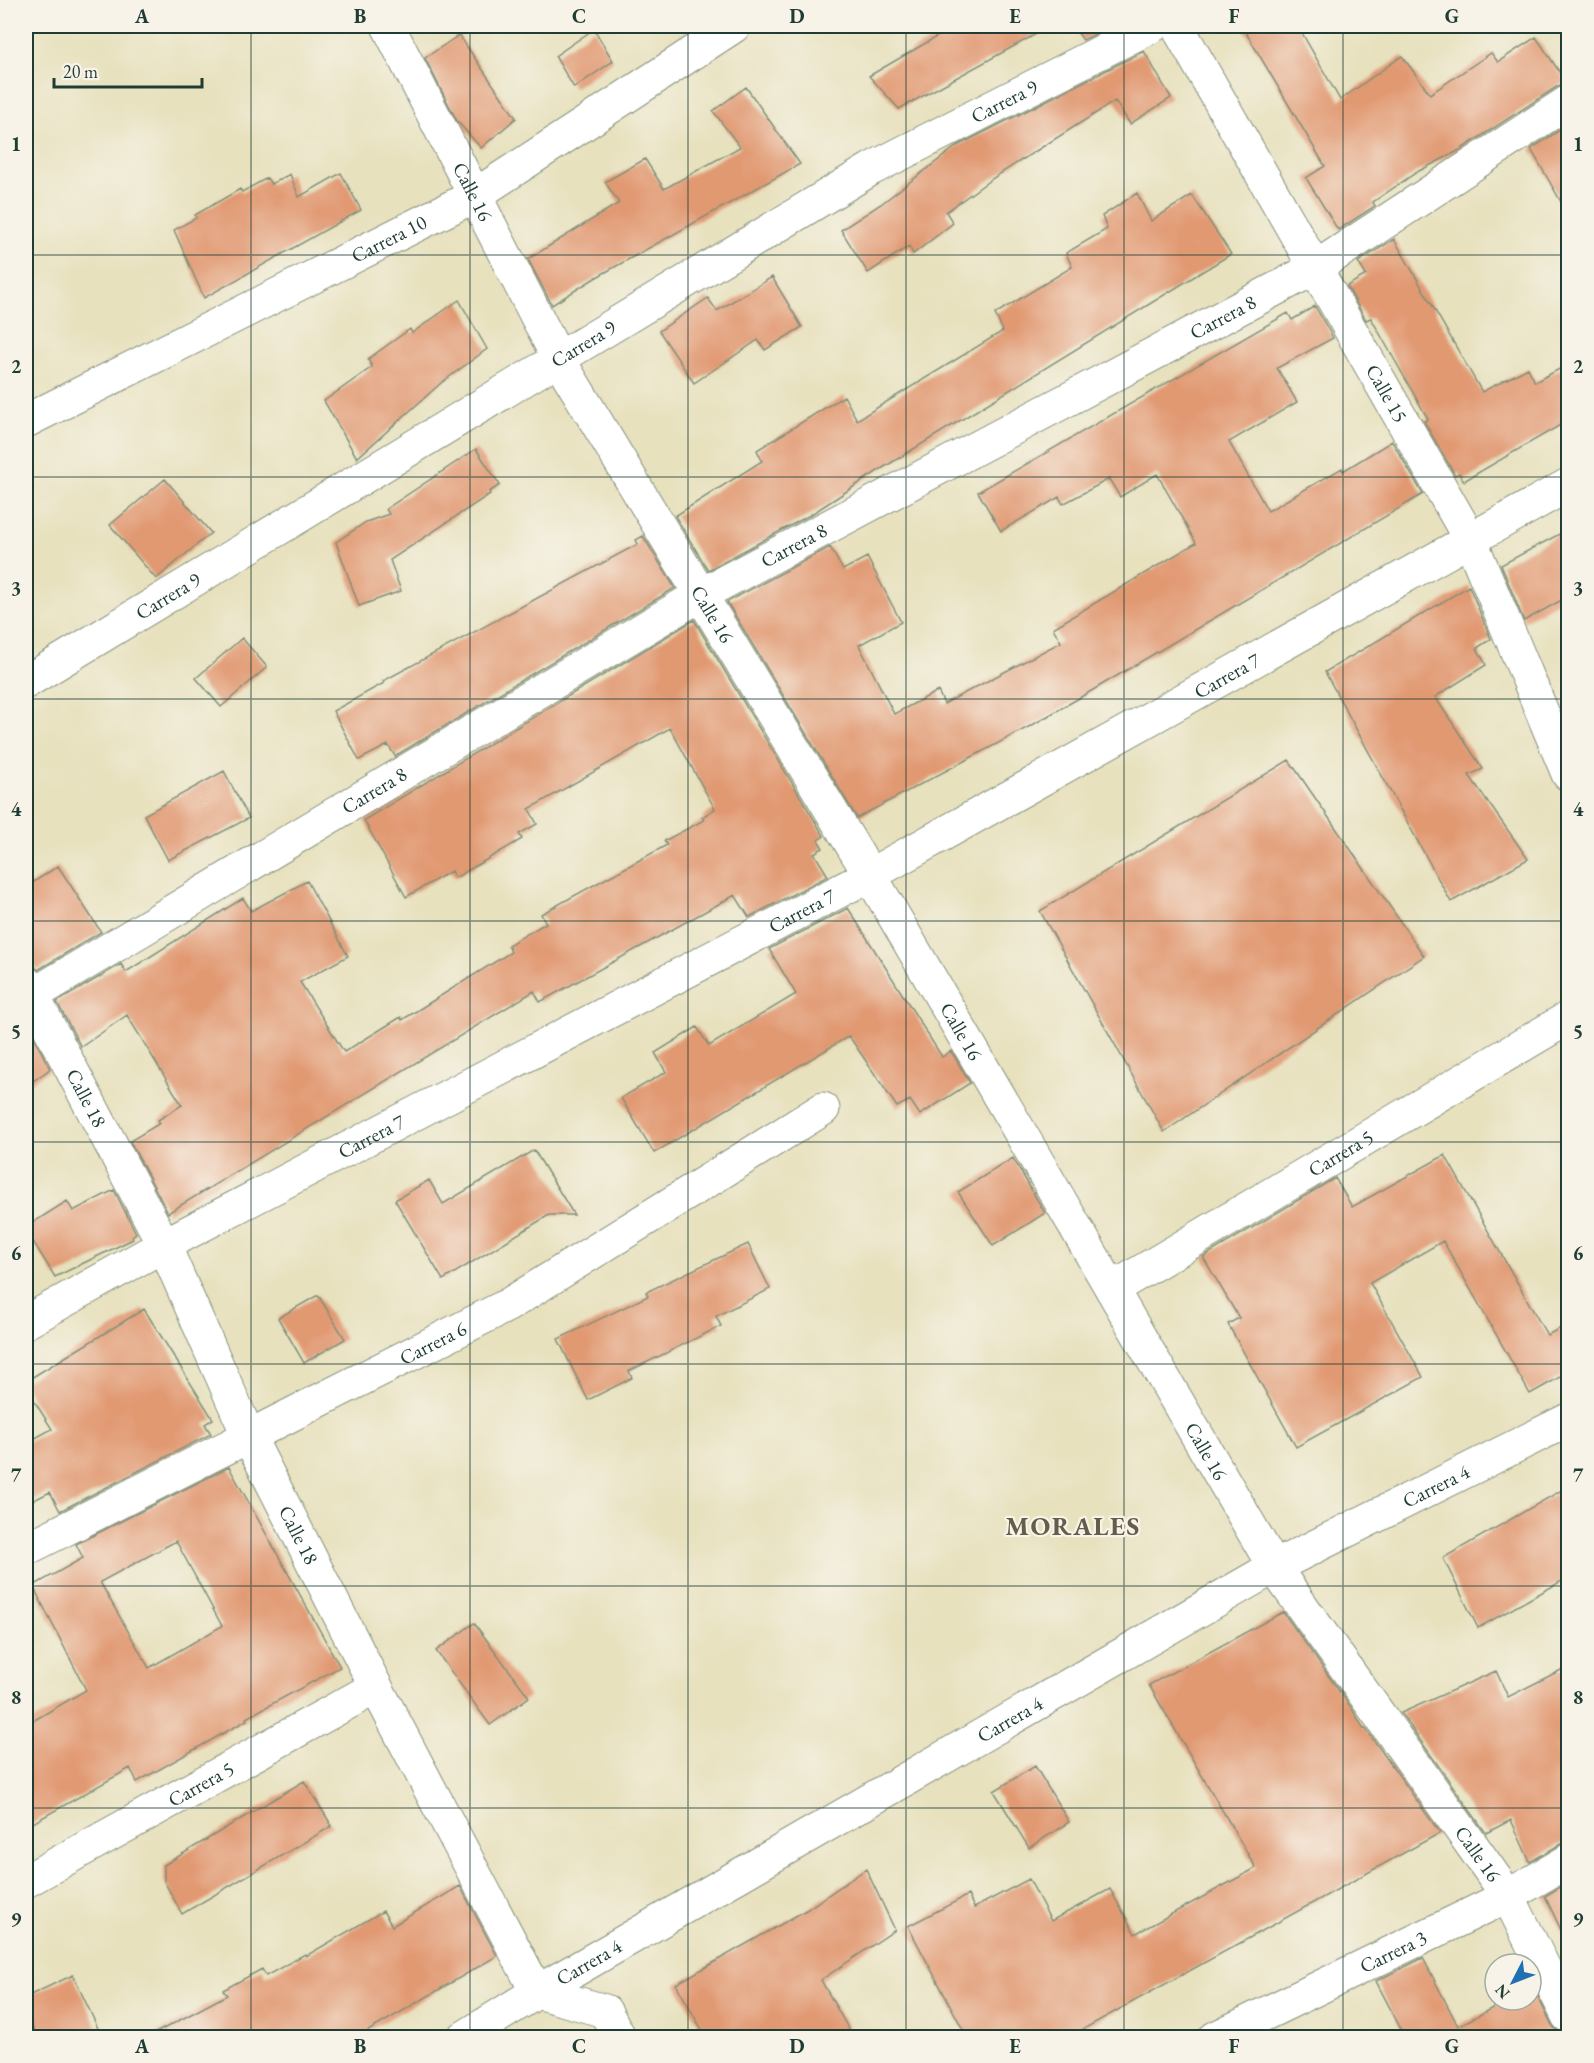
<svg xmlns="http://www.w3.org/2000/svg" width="1594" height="2063" font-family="'EB Garamond',serif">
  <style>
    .building { fill: #e19972; fill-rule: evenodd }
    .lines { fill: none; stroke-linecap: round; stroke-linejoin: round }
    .minor-casing { stroke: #838f79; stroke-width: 35 }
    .minor { stroke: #fff; stroke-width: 33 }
    .grid { fill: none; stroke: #1f3d34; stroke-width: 1.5; stroke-opacity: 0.55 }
    .labels { text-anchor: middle; stroke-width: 4.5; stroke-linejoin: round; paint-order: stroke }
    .street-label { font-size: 20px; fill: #1f3d34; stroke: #f7f3e8 }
    .district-label { font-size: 26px; font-weight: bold; letter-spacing: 1.5px; fill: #635d4a; stroke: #f7f3e8 }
    .neatline { fill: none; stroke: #1f3d34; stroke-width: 2 }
    .grid-label { font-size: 20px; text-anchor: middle; font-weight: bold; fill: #1f3d34 }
  </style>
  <rect width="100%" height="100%" fill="#f7f3e8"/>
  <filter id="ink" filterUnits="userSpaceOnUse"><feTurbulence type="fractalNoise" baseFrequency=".0167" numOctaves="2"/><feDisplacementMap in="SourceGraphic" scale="12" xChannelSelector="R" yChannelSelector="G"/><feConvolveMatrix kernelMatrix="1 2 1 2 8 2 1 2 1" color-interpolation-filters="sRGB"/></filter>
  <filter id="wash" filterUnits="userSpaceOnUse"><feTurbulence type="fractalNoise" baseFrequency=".008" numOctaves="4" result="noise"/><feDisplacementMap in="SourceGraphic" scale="24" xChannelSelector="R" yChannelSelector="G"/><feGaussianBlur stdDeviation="1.35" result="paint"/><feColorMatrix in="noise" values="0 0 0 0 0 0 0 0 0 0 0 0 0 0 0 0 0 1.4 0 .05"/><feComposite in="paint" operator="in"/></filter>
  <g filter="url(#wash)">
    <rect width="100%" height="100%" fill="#e7e1be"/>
    <g id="blocks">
      <path class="building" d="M955,26H1051L899,109L869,76Z
        M1073,26H1112L1083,40Z
        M1242,26H1298L1340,100L1402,56L1430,94L1491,53L1498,62L1536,37L1567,83L1558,86L1460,150L1417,172L1373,202L1375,206L1338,230L1306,178L1325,166Z
        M594,29L613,61L574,88L555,56Z
        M459,35L516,118L481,148L457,121L425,58Z
        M1144,51L1171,98L1130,124L1115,101L990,180L946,212L953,223L913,254L909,246L868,273L841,230L881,204L957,146Z
        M746,87L800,164L595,278L552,305L528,259L619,203L605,182L645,159L664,189L740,147L713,111Z
        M1569,124V216L1531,149Z
        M341,173L361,210L204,298L174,230L196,218L195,215L240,189L242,192L267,178L271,184L290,174L299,197Z
        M1137,193L1151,221L1192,195L1231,254L881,469L810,515L708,570L675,516L762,461L757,450L844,396L857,420L1003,331L995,314L1072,267L1066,253L1107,229L1102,216Z
        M1394,239L1482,392L1528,368L1535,382L1569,364V420L1464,481L1459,473L1455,475L1424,421L1428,419L1389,350L1371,318L1366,320L1347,286L1366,275L1358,262Z
        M772,277L802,327L765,350L758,340L694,383L659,331L708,298L717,311Z
        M459,300L487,349L441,383L357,458L324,401L372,367L368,359L410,329L412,333Z
        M1315,306L1333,338L1277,368L1297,402L1229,442L1268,511L1342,468L1343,471L1392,441L1423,494L1093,690L1034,724L857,818L727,602L830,547L843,570L867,557L901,622L859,645L894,714L938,691L944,704L1061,642L1053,628L1196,543L1157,474L1120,497L1109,479L1063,504L1059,497L1001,531L978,492L1288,313L1292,320Z
        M476,449L500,485L489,492L490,494L390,560L401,591L359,606L336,542L366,522L389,514L386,509Z
        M165,479L211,533L156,579L110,525Z
        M1569,529V596L1524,621L1501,565Z
        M643,536L675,588L395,756L388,745L359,760L333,711L384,683L383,681L638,544L636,540Z
        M1469,586L1491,639L1477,648L1486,665L1435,697L1483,769L1469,775L1528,859L1451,902L1325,672Z
        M694,620L824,836L818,840L823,848L814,853L828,876L749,917L735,895L540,1002L534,991L168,1213L130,1141L160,1123L158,1120L182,1105L127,1015L81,1047L57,1002L121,964L126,972L243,898L251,911L307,881L348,956L300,982L344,1052L401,1017L402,1020L511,952L508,945L546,923L541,914L667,845L664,841L704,820L702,817L715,809L670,728L529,809L537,824L519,834L522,839L455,878L451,871L406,897L364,820Z
        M242,638L267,667L221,707L196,678Z
        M1289,760L1424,956L1164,1132L1040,911Z
        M224,771L249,818L168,860L144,815Z
        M58,866L101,932L38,970L35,967L26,964V887Z
        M848,908L942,1057L951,1051L970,1083L920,1115L910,1100L897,1107L849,1036L654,1153L621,1098L666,1072L655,1053L697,1027L709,1046L796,994L769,949Z
        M26,1022L50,1069L26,1086Z
        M534,1150L574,1215H549L443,1280L395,1200L429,1180L443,1204Z
        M1445,1155L1547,1335L1569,1324V1372L1530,1394L1443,1241L1370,1283L1423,1377L1296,1447L1228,1324L1239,1318L1203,1257L1335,1178L1352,1207Z
        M1013,1158L1045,1213L993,1246L958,1192Z
        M114,1190L136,1233L132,1236L133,1239L55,1277L26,1230V1227L67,1201L73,1211Z
        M748,1244L770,1289L716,1316L721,1326L629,1371L632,1378L588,1400L558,1339L648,1296L646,1292Z
        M318,1295L345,1339L304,1363L278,1318Z
        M144,1309L213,1419L205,1424L211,1434L60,1511L50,1492L26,1504V1443L52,1429L26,1388V1381Z
        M229,1467L340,1667L246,1718L247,1720L137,1782L130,1768L26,1827V1725L86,1690L33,1586L83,1558L76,1544ZM176,1541L222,1626L149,1668L100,1582Z
        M1569,1486V1577L1478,1628L1443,1558Z
        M1283,1612L1352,1709L1364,1729L1365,1728L1440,1833L1069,2037H967L908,1926L968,1895L974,1908L1029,1879L1051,1921L1110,1889L1135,1934L1256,1868L1149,1685Z
        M474,1623L529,1697L490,1725L436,1651Z
        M1569,1666V1842L1559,1845L1530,1862L1511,1820L1486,1833L1401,1713L1496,1671L1508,1697Z
        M1035,1766L1069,1822L1029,1848L994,1791Z
        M304,1781L332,1826L182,1914L164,1881V1865Z
        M866,1869L895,1930L821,1980L853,2037H706L676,1984L806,1910Z
        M1569,1882V1947L1545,1896Z
        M460,1886L497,1956L358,2037H148L227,1995L223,1990L262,1969L266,1976L305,1954L306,1956L383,1911L392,1926Z
        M1423,1958L1458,2026L1508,2000H1531V1988L1533,1987L1552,2025L1558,2032L1569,2034V2037H1405L1376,1981Z
        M73,1975L102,2037H37L26,2013V1997Z"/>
    </g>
  </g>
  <g filter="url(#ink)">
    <use href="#blocks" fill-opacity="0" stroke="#838f79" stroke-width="1.5"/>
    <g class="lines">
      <g class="minor-casing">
        <g id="minor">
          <path id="s1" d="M388,26L559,360L870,875L1274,1567L1508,1896L1568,2016"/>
          <path id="s2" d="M1177,26L1470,539L1568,774"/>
          <path id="s3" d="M26,421L474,196L734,26"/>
          <path id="s4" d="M26,682L871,169L1152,26"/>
          <path id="s5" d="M26,983L164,1245L248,1435L376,1687L537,1992L605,2011L620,2038"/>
          <path id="s6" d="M26,999L700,595L1315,268L1568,102"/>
          <path id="s7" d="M1112,1289L1568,1018"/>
          <path id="s8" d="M26,1322L164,1245L870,875L1568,485"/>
          <path id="s9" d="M26,1549L508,1305L823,1109"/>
          <path id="s10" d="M26,1881L376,1687"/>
          <path id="s11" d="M463,2038L537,1992L1274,1567L1568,1420"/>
          <path id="s12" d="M1215,2038L1508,1896L1568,1861"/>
        </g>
      </g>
      <use href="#minor" class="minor"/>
    </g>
  </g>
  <path class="grid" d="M251,26V2038M470,26V2038M688,26V2038M906,26V2038M1124,26V2038M1343,26V2038M26,255H1568M26,477H1568M26,699H1568M26,921H1568M26,1142H1568M26,1364H1568M26,1586H1568M26,1808H1568"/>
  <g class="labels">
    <g class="street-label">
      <text dy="7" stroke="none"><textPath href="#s4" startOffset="1138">Carrera 9</textPath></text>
      <text dy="7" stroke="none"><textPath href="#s1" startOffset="186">Calle 16</textPath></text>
      <text dy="7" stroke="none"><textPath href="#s3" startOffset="406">Carrera 10</textPath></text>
      <text dy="7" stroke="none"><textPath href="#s6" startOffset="1378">Carrera 8</textPath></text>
      <text dy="7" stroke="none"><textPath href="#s4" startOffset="652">Carrera 9</textPath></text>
      <text dy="7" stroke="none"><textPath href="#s2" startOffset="423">Calle 15</textPath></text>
      <text dy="7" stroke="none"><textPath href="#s6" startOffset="892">Carrera 8</textPath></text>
      <text dy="7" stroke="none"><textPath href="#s4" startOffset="166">Carrera 9</textPath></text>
      <text dy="7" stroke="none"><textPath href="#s1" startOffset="672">Calle 16</textPath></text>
      <text dy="7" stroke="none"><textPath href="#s8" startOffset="1364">Carrera 7</textPath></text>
      <text dy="7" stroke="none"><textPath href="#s6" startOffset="406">Carrera 8</textPath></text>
      <text dy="7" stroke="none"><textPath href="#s8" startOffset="878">Carrera 7</textPath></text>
      <text dy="7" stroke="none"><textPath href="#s1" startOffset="1158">Calle 16</textPath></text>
      <text dy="7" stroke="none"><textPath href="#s5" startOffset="130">Calle 18</textPath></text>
      <text dy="7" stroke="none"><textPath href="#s8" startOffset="392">Carrera 7</textPath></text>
      <text dy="7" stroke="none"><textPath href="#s7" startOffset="266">Carrera 5</textPath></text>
      <text dy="7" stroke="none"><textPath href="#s9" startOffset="456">Carrera 6</textPath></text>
      <text dy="7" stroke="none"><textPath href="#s1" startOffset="1644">Calle 16</textPath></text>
      <text dy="7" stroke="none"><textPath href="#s11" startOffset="1119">Carrera 4</textPath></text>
      <text dy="7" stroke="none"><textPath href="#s5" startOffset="616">Calle 18</textPath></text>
      <text dy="7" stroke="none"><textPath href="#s11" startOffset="633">Carrera 4</textPath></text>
      <text dy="7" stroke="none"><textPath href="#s10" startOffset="200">Carrera 5</textPath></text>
      <text dy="7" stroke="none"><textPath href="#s1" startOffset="2130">Calle 16</textPath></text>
      <text dy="7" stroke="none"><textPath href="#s12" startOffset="198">Carrera 3</textPath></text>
      <text dy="7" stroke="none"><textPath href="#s11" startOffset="147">Carrera 4</textPath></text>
    </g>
    <g class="district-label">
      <text x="1073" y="1535">MORALES</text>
    </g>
  </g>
  <rect width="1594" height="2063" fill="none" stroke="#f7f3e8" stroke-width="66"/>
  <g transform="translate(1513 1982) rotate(228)"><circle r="28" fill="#f7f3e8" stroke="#a1aaa0" stroke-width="1.5"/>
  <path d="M0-4.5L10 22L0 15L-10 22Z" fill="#1f6fb2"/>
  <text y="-9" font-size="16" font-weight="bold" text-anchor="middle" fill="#1f3d34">N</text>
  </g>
  <path d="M54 78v9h148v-9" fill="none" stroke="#1f3d34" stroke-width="3"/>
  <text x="63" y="78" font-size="18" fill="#1f3d34" stroke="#f7f3e8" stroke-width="4.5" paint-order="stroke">20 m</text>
  <rect x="33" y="33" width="1528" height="1997" class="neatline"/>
  <g class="grid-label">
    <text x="142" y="23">A</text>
    <text x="360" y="23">B</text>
    <text x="579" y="23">C</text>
    <text x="797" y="23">D</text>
    <text x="1015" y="23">E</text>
    <text x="1234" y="23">F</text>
    <text x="1452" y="23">G</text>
    <text x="16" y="151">1</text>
    <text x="1578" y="151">1</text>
    <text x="16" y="373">2</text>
    <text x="1578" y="373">2</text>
    <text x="16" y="595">3</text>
    <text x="1578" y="595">3</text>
    <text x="16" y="816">4</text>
    <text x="1578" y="816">4</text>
    <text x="16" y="1038">5</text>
    <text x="1578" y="1038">5</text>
    <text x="16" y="1260">6</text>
    <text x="1578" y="1260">6</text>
    <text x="16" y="1482">7</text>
    <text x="1578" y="1482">7</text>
    <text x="16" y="1704">8</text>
    <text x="1578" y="1704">8</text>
    <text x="16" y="1926">9</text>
    <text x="1578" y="1926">9</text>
    <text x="142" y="2053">A</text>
    <text x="360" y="2053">B</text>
    <text x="579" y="2053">C</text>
    <text x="797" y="2053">D</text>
    <text x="1015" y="2053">E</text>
    <text x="1234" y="2053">F</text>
    <text x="1452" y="2053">G</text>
  </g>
</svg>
